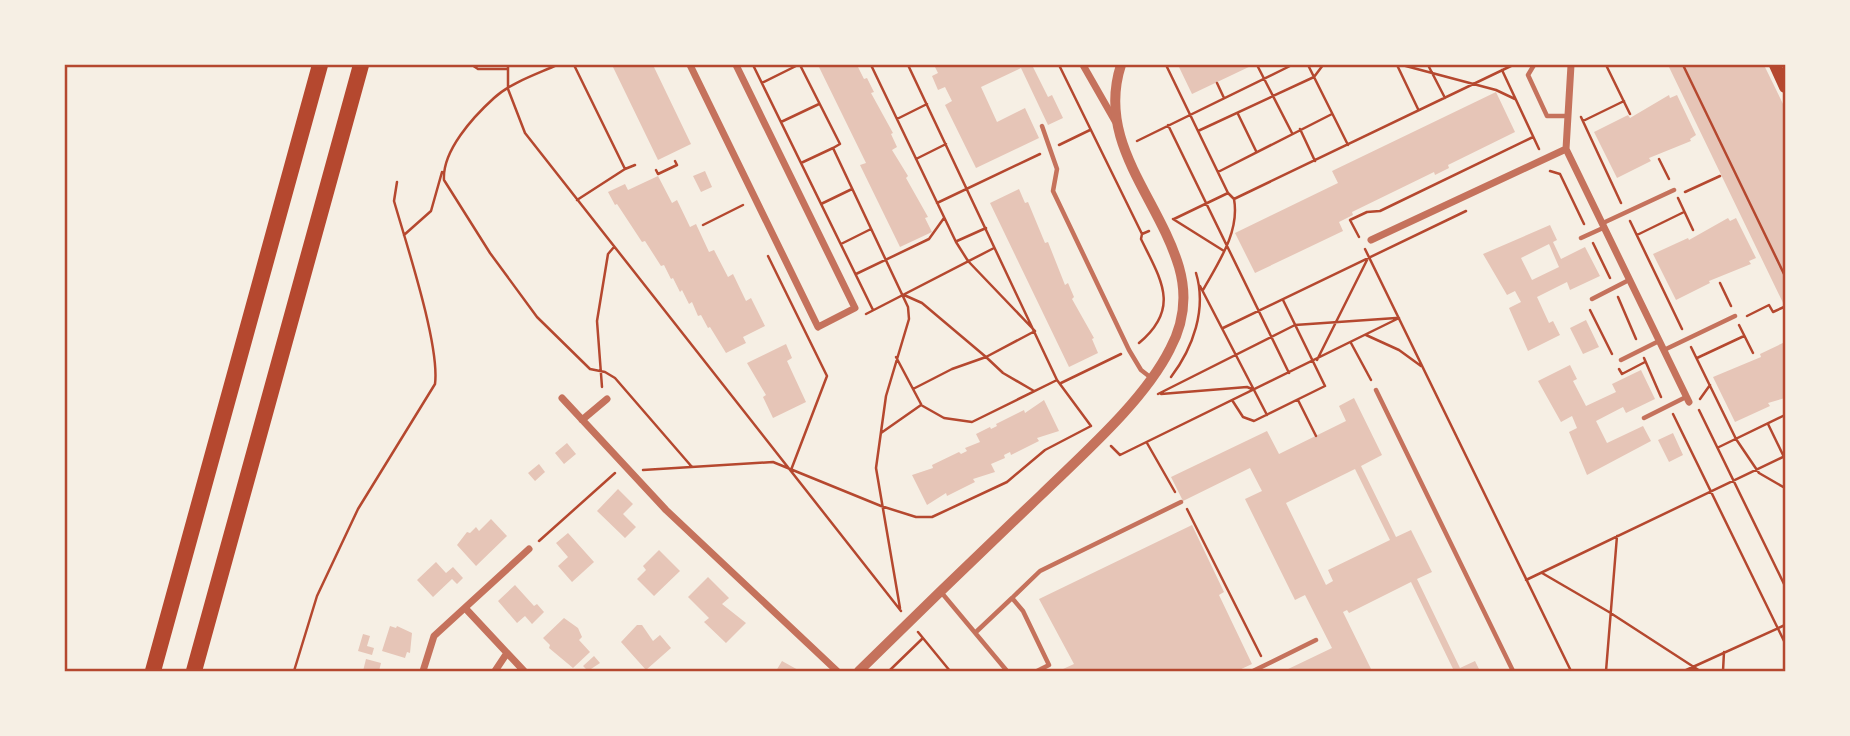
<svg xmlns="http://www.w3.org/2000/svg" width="1850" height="736" font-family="Montserrat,sans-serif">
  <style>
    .building { fill: #e6c5b7; fill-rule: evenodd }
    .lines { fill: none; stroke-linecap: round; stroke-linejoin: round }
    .path { stroke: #b5482f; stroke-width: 2.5 }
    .service { stroke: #c5725c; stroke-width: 4.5 }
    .minor { stroke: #c5725c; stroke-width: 7 }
    .tertiary { stroke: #c5725c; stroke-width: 10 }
    .secondary { stroke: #b5482f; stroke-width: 12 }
    .trunk { stroke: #b5482f; stroke-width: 16 }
    .neatline { fill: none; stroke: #b5482f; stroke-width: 2.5 }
  </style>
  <rect width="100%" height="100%" fill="#f6efe4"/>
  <path class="building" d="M612,65H653L691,144L658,160Z
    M818,65H857L864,79L867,78L874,92L871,93L893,133L891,134L897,147L892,150L908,176L906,178L928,217L925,218L932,232L900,247L860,165L866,163Z
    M934,65H1032L1048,97L1052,95L1063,118L1048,125L1021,68L981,87L997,122L1025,108L1039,138L976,168L945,105L952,101L945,87L938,90L932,76L938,73Z
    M1178,65H1253L1192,94Z
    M1668,65H1764L1785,108V307Z
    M1496,92L1515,132L1448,165L1449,168L1435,175L1434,172L1352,212L1353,215L1339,222L1343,231L1255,273L1235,233L1338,183L1332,171Z
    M1669,95L1670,98L1677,95L1696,135L1690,139L1691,141L1649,158L1651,161L1617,178L1594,132L1628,115L1630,118Z
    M705,171L712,187L701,192L693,176Z
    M658,176L672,203L677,200L690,227L696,224L709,252L714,250L728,277L733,274L746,301L751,298L765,326L743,337L746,343L726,353L710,327L708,328L701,315L698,316L692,302L689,304L682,290L680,292L673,278L671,279L664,265L661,266L645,241L642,242L617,204L615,205L608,192L625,184L628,190Z
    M1019,189L1025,203L1028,202L1045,243L1048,242L1065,285L1068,283L1074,297L1072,299L1094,338L1092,339L1098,353L1069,367L990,203Z
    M1728,218L1730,221L1736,218L1756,258L1749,261L1751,264L1709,281L1710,283L1676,300L1653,254L1688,238L1689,240Z
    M1550,225L1557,240L1553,242L1561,259L1585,247L1600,276L1570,290L1567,282L1537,297L1549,323L1553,321L1560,335L1528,351L1509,308L1521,302L1515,291L1507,295L1483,254ZM1549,244L1559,267L1532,280L1521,258Z
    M1586,320L1599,347L1583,354L1570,328Z
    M1785,342V398L1768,403L1770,406L1735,422L1713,377L1761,357L1760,354Z
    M786,344L792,358L787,361L806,402L773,418L763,397L766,395L747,363Z
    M1570,365L1577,379L1573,381L1586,406L1616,392L1612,384L1641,370L1655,399L1626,413L1623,407L1596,421L1607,443L1643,426L1651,441L1587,475L1569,432L1577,428L1572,416L1561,422L1538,381Z
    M1354,398L1382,455L1361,466L1396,537L1411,530L1432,572L1417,579L1460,668L1475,661L1480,671H1454L1411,582L1349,613L1347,610L1343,612L1372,671H1284L1332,648L1305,595L1295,600L1245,499L1262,491L1250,468L1183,501L1171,477L1267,431L1279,454L1346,421L1339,406ZM1355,469L1390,540L1328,570L1333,581L1326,585L1286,503Z
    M1044,400L1059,431L1037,438L1039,441L1011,455L1010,452L1004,455L1005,458L991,464L995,472L973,479L975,482L947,496L946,493L927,505L912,475L933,468L932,465L959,452L961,454L967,451L965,448L980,442L976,434L990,427L991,429L997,426L996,424L1024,410L1025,413Z
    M1673,433L1683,455L1669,462L1658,440Z
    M567,443L576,454L564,464L555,453Z
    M539,464L545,472L535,481L528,473Z
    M618,489L633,504L623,514L636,527L625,538L597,511Z
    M491,519L507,536L476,566L457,545L467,532L470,533L476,527L479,531Z
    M1192,525L1224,592L1219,595L1252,664L1237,671H1065L1063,669L1074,664L1039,599Z
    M568,533L594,562L572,582L558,566L568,557L556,543Z
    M659,550L680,571L654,596L637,579L646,570L643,566Z
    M436,562L446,573L453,567L463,578L457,584L452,579L433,597L417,580Z
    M708,577L729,598L722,604L746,623L726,643L704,622L709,618L688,597Z
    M515,585L534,606L537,604L544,612L532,624L525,616L517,623L498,601Z
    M564,618L578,628L582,637L579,640L590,652L573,668L549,648L550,645L543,638Z
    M637,625H642L653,641L660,635L671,648L646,670L621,642Z
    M390,626L396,628L397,626L412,633L410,653L407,652L405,658L382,651Z
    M363,634L370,636L367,646L374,648L372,655L358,651Z
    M594,656L600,663L588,671L583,666Z
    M366,659L381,663L379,671H363Z
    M782,661L800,671H776Z"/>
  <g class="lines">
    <path class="path" d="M472,65L478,69H508
      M508,65V89L525,133L901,611
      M557,65C537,74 510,83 494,98C473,117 442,151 444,180L490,253L537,317L590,369L605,372L615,378L692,467
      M574,65L625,169L577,200
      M753,65L873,310
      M800,65L840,144L833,148L908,307L909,319L886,396L876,468L900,608
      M871,65L956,242L968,261L1035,331L986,357L1003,373L1034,391
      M908,65L1057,380L1091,426
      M1059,65L1142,234L1149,231
      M1166,65L1228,193L1234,199L1513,65
      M1257,65L1292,133
      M1308,65L1348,145
      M1397,65L1418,109
      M1402,65L1496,90L1515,99
      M1428,65L1445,98
      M1606,65L1630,114
      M1683,65L1785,276
      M1502,70L1539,149
      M762,83L798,65
      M1217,83L1224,98
      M1238,114L1256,151
      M1581,117L1621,203
      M897,119L927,104
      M1583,121L1624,101
      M781,122L819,104
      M1168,125L1289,373
      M1300,129L1315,161
      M1198,131L1314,77L1323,65
      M1137,141L1292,65
      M1059,145L1090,130
      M916,159L946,144
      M1659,159L1669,179
      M801,163L833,148
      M625,169L635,165
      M656,170L658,174L677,165L675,161
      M1550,171L1560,174L1584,224
      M1218,172L1332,114
      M1685,192L1720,176
      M1678,198L1693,230
      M937,203L1040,154
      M821,204L852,189
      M1173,219L1224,251
      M1174,219L1228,193
      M1630,221L1682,329
      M703,225L743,205
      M404,235L431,211L442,172
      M1637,235L1684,212
      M1359,237L1350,220L1367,212L1380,211L1533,137
      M957,241L986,228
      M1593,243L1610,278
      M841,244L871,229
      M1365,249L1571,671
      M768,256L827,376L791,470
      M856,274L929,239L944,218
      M1720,283L1731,306
      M1200,286L1267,415
      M1203,290C1218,263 1240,232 1234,199
      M904,295L922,303L986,357
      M1618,297L1636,339
      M1590,310L1612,354
      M866,314L994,248
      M1747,316L1769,305L1773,312L1784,307
      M1739,325L1753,353
      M1223,328L1466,211
      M1366,335L1399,350L1421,366
      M1139,343C1181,308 1161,280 1141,239L1142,234
      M1351,343L1371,380
      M1691,347L1736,439L1759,473L1785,488
      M896,357L921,404
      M1644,358L1661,397
      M1697,358L1744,336
      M1317,360L1367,260
      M1619,369L1622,374L1645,362
      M1171,377C1193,348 1207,309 1196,273
      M1061,383L1121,354
      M602,387L597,321L608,254L614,247
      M913,389L952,369L986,357
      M1158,394L1295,325L1396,318
      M1161,394L1247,387L1252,389
      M1700,399L1710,385
      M1232,400L1243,417L1254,421L1325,386L1283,300
      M1298,400L1316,436
      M1699,410L1785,586
      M1673,414L1785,643
      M1768,424L1784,457
      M881,433L921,405L944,418L972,422L1057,380
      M1147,443L1175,492
      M1111,446L1120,455L1399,318
      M1719,447L1785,415
      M643,470L773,462L881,506L916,517H932L1007,482L1045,450L1091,426
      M1187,509L1261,656
      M539,541L615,473
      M1542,573L1609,612L1700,671
      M1526,580L1785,456
      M918,632L950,671
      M294,671L317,596L358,509L435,384C440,345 406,243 394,201L397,182
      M889,671L923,638
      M1606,671L1617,536
      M1684,671L1785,625
      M1723,671L1724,652"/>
    <path class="service" d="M1534,65L1528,75L1547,116H1568
      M1042,126L1057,169L1053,191L1129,350L1141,370L1150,377
      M1603,223L1674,190
      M1581,238L1603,228
      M1592,299L1629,280
      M1664,350L1735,316
      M1621,360L1659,341
      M1376,390L1513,671
      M1644,418L1686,397
      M941,592L1007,671
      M1012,598L1040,571L1181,502
      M976,632L1012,598L1023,611L1049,665L1037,671
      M1253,671L1316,640"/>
    <path class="minor" d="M690,65L818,327L855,308L736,65
      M1083,65L1115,121
      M1571,65L1566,149L1689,402
      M1371,240L1566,149
      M562,398L666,510L837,671
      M582,420L607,399
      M466,609L524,671
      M423,671L434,636L529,549
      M495,671L507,653"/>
    <path class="tertiary" d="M859,671C919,612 980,553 1041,495C1083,454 1144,401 1170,349C1184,323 1187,295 1179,267C1158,197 1096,142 1121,65"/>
    <path class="secondary" d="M1775,65L1785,87"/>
    <path class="trunk" d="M153,671L320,65
      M194,671L361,65"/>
  </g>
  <rect width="1850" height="736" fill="none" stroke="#f6efe4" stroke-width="133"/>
  <rect x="66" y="66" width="1718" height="604" class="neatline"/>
</svg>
